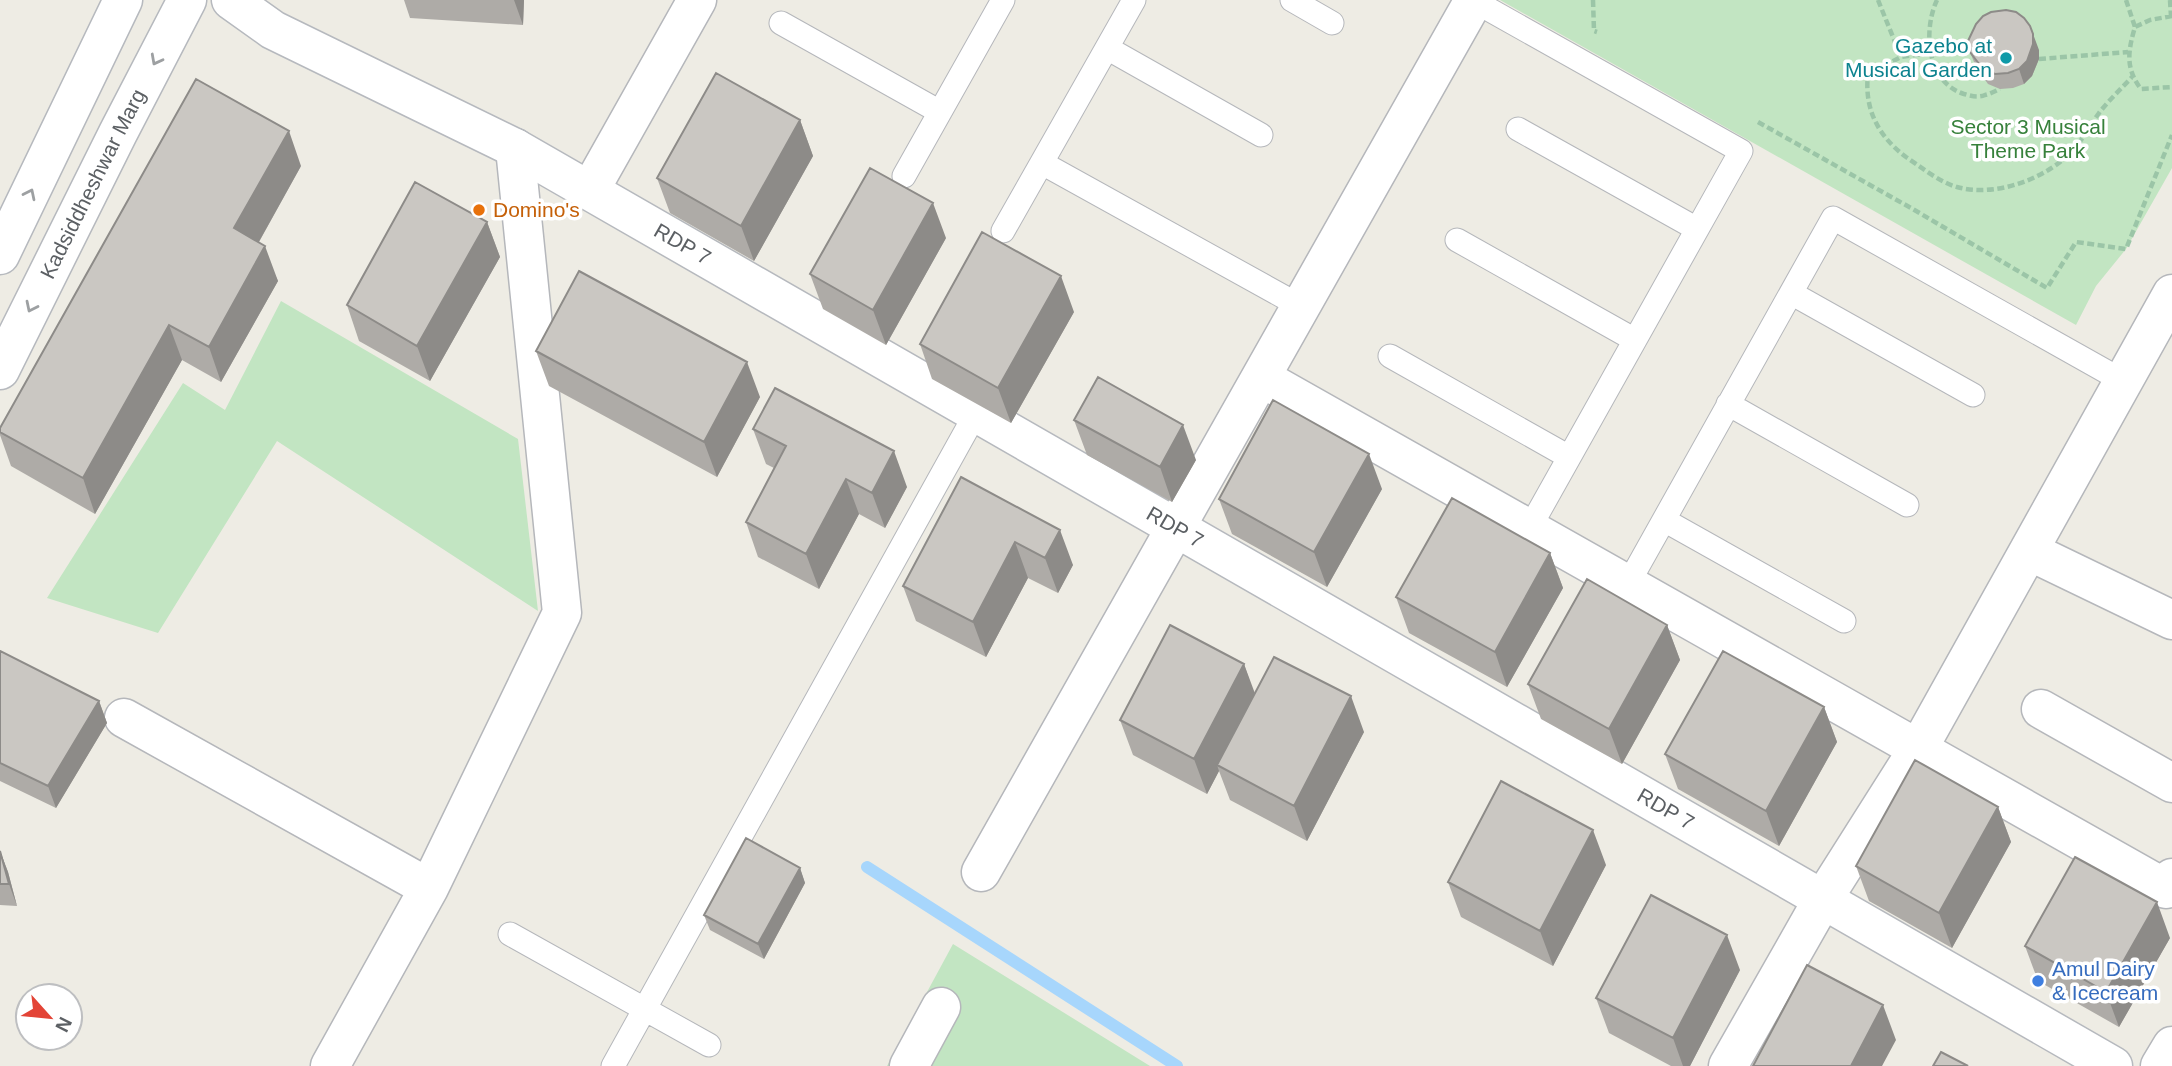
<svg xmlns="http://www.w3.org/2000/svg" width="2172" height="1066" font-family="Arial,sans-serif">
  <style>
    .green { fill: #c2e5c2 }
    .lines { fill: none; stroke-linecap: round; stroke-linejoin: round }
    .stream { stroke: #a7d6fc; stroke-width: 12 }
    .lane-casing { stroke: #b5b7bb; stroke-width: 25 }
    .street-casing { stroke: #b5b7bb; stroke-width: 41 }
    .secondary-casing { stroke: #b6b9be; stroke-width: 41 }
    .path { stroke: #9bc5a7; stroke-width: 4.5; stroke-dasharray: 7 3.5; stroke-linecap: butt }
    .lane { stroke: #fff; stroke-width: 23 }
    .street { stroke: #fff; stroke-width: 38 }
    .secondary { stroke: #fff; stroke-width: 38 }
    .wall { fill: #aeaba7 }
    .shaded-wall { fill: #8d8b88 }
    .building { fill: #cac7c2; stroke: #8d8b88; stroke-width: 2 }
    .oneway { stroke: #9da0a2 }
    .culture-dot { fill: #0f9aa8; stroke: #fff; stroke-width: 2.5 }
    .food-dot { fill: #e8710a; stroke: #fff; stroke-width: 2.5 }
    .shop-dot { fill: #3f7fe0; stroke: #fff; stroke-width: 2.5 }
    .labels { text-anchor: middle; stroke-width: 7; stroke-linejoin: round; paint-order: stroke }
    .culture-label { font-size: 21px; fill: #0d838f; stroke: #fff; text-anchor: end }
    .park-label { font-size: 21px; fill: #37813b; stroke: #fff }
    .street-label { font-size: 21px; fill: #5c6064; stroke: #fff }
    .food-label { font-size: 21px; fill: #c56008; stroke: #fff; text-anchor: start }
    .shop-label { font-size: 21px; fill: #366cbe; stroke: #fff; text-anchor: start }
  </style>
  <rect width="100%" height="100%" fill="#eeece4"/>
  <path class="green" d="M1500,0H2172V168L2126,249L2096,286L2076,325Z
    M281,301L518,439L538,611L277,441L158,633L47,598L183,383L225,410Z
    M953,944L1150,1066H887Z"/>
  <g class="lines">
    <path class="stream" d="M867,867L1177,1066"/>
    <g class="lane-casing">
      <path id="lane" d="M1292,0L1332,23
        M1474,1L1741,151L1529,529
        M781,23L940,112
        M1107,48L1261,135
        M1518,129L1697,229
        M1042,163L1302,307
        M904,176L1003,0
        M1003,231L1134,0
        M1457,240L1635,340
        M1791,293L1973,395
        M1390,356L1569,457
        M1728,404L1907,505
        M1664,520L1844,621
        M1628,584L1833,218L2123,381
        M510,934L709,1045
        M613,1066L976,413"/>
    </g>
    <g class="street-casing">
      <path id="street" d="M590,190L697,0
        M1262,378L2166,889L2172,878
        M2029,551L2172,620
        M2041,709L2172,783
        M124,718L429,888
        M981,872L1474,0
        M330,1066L429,888L562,613L515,148
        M909,1066L941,1007
        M1728,1066L1823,899L1918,749L2172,294
        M2160,1066L2172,1046"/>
    </g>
    <g class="secondary-casing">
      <g id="secondary">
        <path id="s1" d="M231,0L273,30L515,148L2113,1066"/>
        <path d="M0,255L123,0"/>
        <path id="s2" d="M0,370L118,133L187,0"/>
      </g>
    </g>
    <path class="path" d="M1593,0L1594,31L1597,32
      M1878,0L1901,57
      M1937,0C1923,30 1926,82 1964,94C1971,96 1978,98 1985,95C1990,94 1995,91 2000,89
      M2126,0L2135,27
      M2170,0L2171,16
      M2172,16L2150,20L2135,27C2128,51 2125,68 2141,89L2172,87
      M1930,53L1901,57L1868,74C1864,109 1878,136 1906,157C1921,167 1939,182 1957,187C1996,198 2049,178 2075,148C2084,137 2091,124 2099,113C2109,100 2121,89 2132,77
      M2039,59L2128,52
      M1758,122L1911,208L2047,288L2076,242L2126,249L2172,135"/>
    <use href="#lane" class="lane"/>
    <use href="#street" class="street"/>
    <use href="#secondary" class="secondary"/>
  </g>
  <path class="wall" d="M404,0H524L523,25L410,18Z
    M2039,50V59L2032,76L2024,84L2013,88L2000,89L1988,84L1976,67L1970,52Z
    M800,120L813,156L754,261L670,213L657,178Z
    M301,166L259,242L278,281L221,382L182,360L95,514L11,466L0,435V428Z
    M487,222L500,257L430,381L359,341L347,305Z
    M946,238L886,345L823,309L810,274Z
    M1074,312L1011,423L932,379L920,344Z
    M536,351L760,397L717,477L549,386Z
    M1074,420L1196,460L1172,502L1087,455Z
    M753,429L907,487L885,528L859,514L819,589L758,557L746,522L774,468L766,464Z
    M961,477L1073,565L1058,593L1028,578L986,657L916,621L903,586Z
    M1382,489L1327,587L1232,534L1219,499Z
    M1550,553L1563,588L1507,687L1409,633L1396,597Z
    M1667,625L1680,660L1622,764L1541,719L1528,684Z
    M0,651L99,701L107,723L56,808L0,781Z
    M1244,664L1254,694L1364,732L1307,841L1230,800L1219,771L1207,794L1133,755L1120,720Z
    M1824,707L1837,742L1779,846L1678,789L1665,754Z
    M1998,807L2011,842L1952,948L1869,901L1856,866Z
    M0,851L8,872L17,906L0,905Z
    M1606,865L1553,966L1461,917L1448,882Z
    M800,868L805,883L764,959L710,930L704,915Z
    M2170,938L2119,1027L2038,981L2025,946Z
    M1740,970L1690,1066H1671L1609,1033L1596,998Z"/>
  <path class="shaded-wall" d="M514,0H524L523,25Z
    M2030,26L2039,50V59L2032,76L2024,84L2019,69Z
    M800,120L813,156L754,261L741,226Z
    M289,131L301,166L247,263L234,228Z
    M933,203L946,238L886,345L873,310Z
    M487,222L500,257L430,381L417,346Z
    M265,246L278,281L221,382L209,347Z
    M1061,276L1074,312L1011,423L998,388Z
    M169,325L182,360L95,514L83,478Z
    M747,362L760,397L717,477L704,442Z
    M1183,425L1196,460L1172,502L1160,467Z
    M894,451L907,487L885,528L872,493Z
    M1369,454L1382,489L1327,587L1314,552Z
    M846,479L859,514L819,589L806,554Z
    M1060,530L1073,565L1058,593L1045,558Z
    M1015,542L1028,578L986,657L973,622Z
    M1550,553L1563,588L1507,687L1495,652Z
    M1667,625L1680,660L1622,764L1609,729Z
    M1244,664L1257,699L1217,765L1219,771L1207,794L1194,759Z
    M1351,696L1364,732L1307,841L1294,806Z
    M99,701L107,723L56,808L48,786Z
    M1824,707L1837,742L1779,846L1766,811Z
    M1998,807L2011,842L1952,948L1939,913Z
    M1593,830L1606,865L1553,966L1540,931Z
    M0,851L8,872L17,906L9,884Z
    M800,868L805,883L764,959L758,944Z
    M2157,902L2170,938L2119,1027L2106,992Z
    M1727,935L1740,970L1690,1066H1683L1673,1038Z
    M1883,1005L1896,1040L1882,1066H1851Z"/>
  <path class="building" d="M2006,10L2016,12L2024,18L2030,26L2033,34V44L2027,61L2019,69L2008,73L1995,74L1983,69L1970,52L1968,41L1976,24L1983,16L1991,12Z
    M716,73L800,120L741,226L657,178Z
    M196,79L289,131L234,228L265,246L209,347L169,325L83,478L0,432V428Z
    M870,168L933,203L873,310L810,274Z
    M415,182L487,222L417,346L347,305Z
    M982,232L1061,276L998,388L920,344Z
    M579,271L747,362L704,442L536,351Z
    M1098,377L1183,425L1160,467L1074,420Z
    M775,388L894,451L872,493L846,479L806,554L746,522L786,446L753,429Z
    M1273,400L1369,454L1314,552L1219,499Z
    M961,477L1060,530L1045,558L1015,542L973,622L903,586Z
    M1452,498L1550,553L1495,652L1396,597Z
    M1587,579L1667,625L1609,729L1528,684Z
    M1170,625L1244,664L1194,759L1120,720Z
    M0,651L99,701L48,786L0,763Z
    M1723,651L1824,707L1766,811L1665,754Z
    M1274,657L1351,696L1294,806L1217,765Z
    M1915,760L1998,807L1939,913L1856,866Z
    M1501,781L1593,830L1540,931L1448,882Z
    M746,838L800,868L758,944L704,915Z
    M0,851L9,884H0Z
    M2075,857L2157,902L2106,992L2025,946Z
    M1651,895L1727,935L1673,1038L1596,998Z
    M1807,965L1883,1005L1851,1066H1753Z
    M1941,1052L1968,1066H1933Z"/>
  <defs><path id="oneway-chevron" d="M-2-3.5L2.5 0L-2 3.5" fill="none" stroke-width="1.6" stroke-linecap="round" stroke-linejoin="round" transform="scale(1.75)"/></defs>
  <g class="oneway">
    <use href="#oneway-chevron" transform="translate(156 60) rotate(118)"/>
    <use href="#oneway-chevron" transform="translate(30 194) rotate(-64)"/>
    <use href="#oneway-chevron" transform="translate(31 307) rotate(116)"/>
  </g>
  <circle class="culture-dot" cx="2006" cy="58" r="7"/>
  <circle class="food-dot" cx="479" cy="210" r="7"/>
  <circle class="shop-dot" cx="2038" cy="981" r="7"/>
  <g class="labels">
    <g class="culture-label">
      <text x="1992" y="53">Gazebo at<tspan x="1992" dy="24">Musical Garden</tspan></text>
    </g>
    <g class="park-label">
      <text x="2028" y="134">Sector 3 Musical<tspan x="2028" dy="24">Theme Park</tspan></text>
    </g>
    <g class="street-label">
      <text dy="7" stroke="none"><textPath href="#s2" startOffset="208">Kadsiddheshwar Marg</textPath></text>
      <text dy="7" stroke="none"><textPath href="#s1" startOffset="514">RDP 7</textPath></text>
      <text dy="7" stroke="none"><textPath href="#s1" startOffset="1082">RDP 7</textPath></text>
      <text dy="7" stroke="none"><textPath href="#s1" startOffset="1648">RDP 7</textPath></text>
    </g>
    <g class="food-label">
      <text x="493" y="217">Domino's</text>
    </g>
    <g class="shop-label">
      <text x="2052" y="976">Amul Dairy<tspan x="2052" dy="24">&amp; Icecream</tspan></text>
    </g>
  </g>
  <g transform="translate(49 1017) rotate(117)"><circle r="33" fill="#ffffff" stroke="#bebfc1" stroke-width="2"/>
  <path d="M0-5L12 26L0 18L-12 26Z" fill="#e34436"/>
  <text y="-10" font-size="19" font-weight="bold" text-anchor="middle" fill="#5c6064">N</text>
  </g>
</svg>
